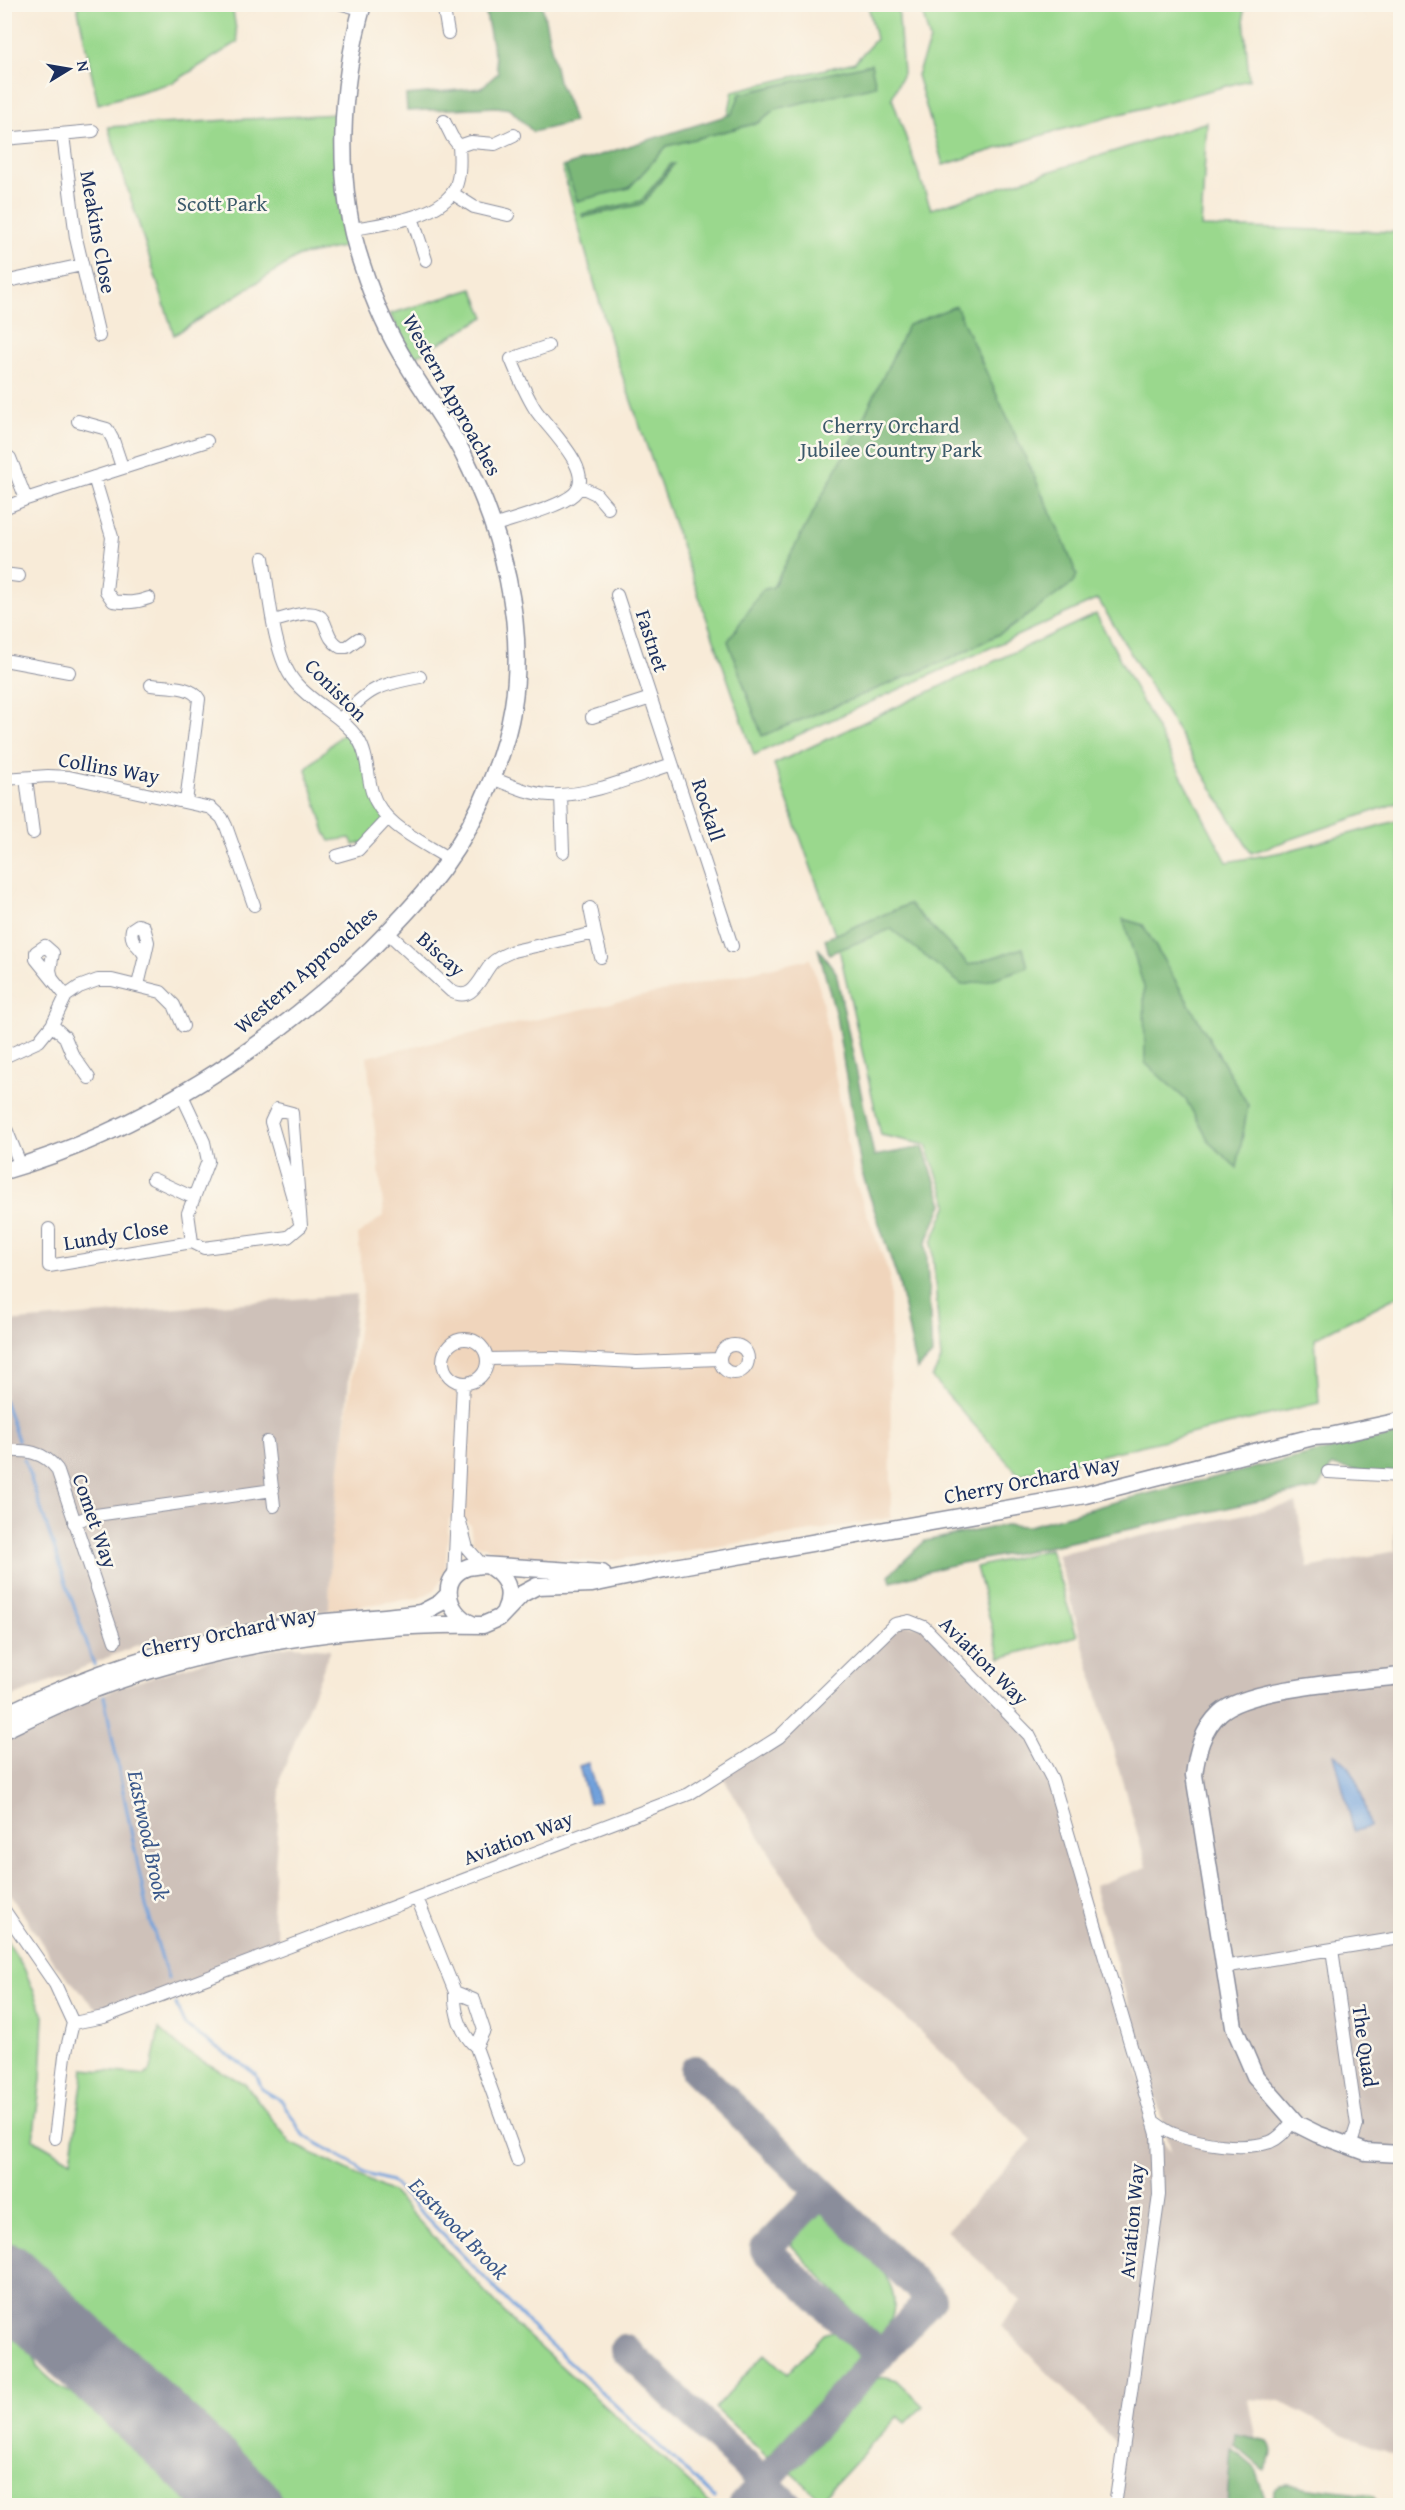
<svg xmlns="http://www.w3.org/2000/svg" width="1405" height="2510" font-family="'Gentium Book Plus',serif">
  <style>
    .built { fill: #f0d5bc }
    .industrial { fill: #cec1b9 }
    .green { fill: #9ad88d; stroke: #5a8476; stroke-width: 1.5 }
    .forest { fill: #7bb878; stroke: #4b746b; stroke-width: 1.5 }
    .water { fill: #71a1db; stroke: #46689c; stroke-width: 1.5 }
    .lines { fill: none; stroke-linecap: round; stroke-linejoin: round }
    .stream { stroke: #71a1db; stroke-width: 3 }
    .taxiway { stroke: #8a8d9b; stroke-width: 30 }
    .runway { stroke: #8a8d9b; stroke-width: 74 }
    .street-casing { stroke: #8a8d9b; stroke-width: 14 }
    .secondary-casing { stroke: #8a8d9b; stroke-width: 19 }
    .street { stroke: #fff; stroke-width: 12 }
    .secondary { stroke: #fff; stroke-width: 16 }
    .labels { text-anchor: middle; stroke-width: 5; stroke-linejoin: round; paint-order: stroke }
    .park-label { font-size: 21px; fill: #3b596a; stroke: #fbf7ec }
    .street-label { font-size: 21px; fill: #1b2f5e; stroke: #fbf7ec }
    .water-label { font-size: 22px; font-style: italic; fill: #39578a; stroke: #fbf7ec }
  </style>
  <rect width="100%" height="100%" fill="#fbf7ec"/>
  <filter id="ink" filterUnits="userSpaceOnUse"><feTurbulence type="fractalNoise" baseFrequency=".0167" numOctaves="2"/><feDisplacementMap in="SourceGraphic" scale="12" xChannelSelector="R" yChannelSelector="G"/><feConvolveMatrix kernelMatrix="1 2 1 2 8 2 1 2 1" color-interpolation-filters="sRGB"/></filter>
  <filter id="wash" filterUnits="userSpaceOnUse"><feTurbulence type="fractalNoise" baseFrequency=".008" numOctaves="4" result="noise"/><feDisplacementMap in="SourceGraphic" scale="24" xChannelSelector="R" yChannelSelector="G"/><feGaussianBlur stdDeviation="1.35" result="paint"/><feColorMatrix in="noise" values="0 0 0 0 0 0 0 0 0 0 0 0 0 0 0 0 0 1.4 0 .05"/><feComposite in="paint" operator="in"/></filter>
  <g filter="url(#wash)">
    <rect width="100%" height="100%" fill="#f8ebd8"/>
    <path class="built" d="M810,959L820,990L854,1179L890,1276L891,1518L721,1546L599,1562L509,1555L473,1543L470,1525L457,1513L449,1519L445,1573L435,1590L419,1598L329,1610L331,1541L363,1292L358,1235L384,1215L367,1057Z"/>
    <path class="industrial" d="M356,1294L344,1437L331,1541L329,1610L135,1646L5,1700V1322Z
      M1400,1497V2457L1342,2434L1280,2401L1248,2399L1256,2441L1231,2448L1227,2505H1115L1123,2450L1001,2325L1021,2301L947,2231L1032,2140L821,1936L721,1774L779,1737L895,1624L924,1627L1029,1735L1052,1779L1157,2134L1172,2154L1094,1886L1147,1867L1057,1554L1296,1503L1308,1568L1395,1551L1393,1498Z
      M291,1646L331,1649L281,1776L272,1913L282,1950L104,2017L55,1964L5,1885V1741L27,1725L120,1687L206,1661Z"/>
    <path class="green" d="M77,5H232L238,42L174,82L98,104Z
      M868,5H898L903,73L892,98L931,209L1207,122L1201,227L1400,232V802L1251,853L1098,599L754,755L611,343L562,167L728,116L733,91L855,62L876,39Z
      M920,5H1243L1249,80L1053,132L943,165L917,75L930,40Z
      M336,114L339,210L348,246L299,256L174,335L108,127Z
      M473,289L485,317L413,358L390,314Z
      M1096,614L1227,862L1283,852L1400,820V1295L1315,1338L1319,1403L1019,1475L932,1378L941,1360L932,1242L948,1204L926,1145L881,1135L837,940L774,764Z
      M348,728L387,819L367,842L354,845L350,838L330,841L325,832L306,769Z
      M1050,1549L1077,1636L1000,1658L976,1567Z
      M5,1938L24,1968L44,2016L41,2080L33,2139L71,2161L84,2069L145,2075L151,2070L159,2029L184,2051L245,2084L291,2143L392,2192L517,2326L694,2487L711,2505H285L107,2339L100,2324L66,2299L5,2243Z
      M812,2210H822C855,2242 926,2290 878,2338L792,2246L791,2232Z
      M4,2325L33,2353L37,2367L59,2387L83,2399L194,2505H5Z
      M833,2331L844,2332L860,2348L858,2359L767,2457L715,2408L765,2354L787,2374L823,2334Z
      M886,2377L896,2380L923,2406L906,2423L898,2416L821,2499L791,2472L874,2379Z"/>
    <path class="forest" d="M484,5H542L558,81L568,103L574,122L533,132L510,109L497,107L407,111L406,95L481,88L498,73Z
      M871,64L876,86L775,109L758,123L667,146L629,188L577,201L565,166L732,114L740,94Z
      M671,164H674L643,204L583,217L582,214L641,201Z
      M956,306L1061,535L1077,575L1073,583L1007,630L952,658L762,736L728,641L762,590L773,587L856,433L908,325Z
      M909,904L969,965L1023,948L1028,967L987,981L962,985L891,929L829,954L825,939Z
      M1123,919L1143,925L1248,1105L1237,1168L1210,1143L1186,1100L1145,1063L1144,987Z
      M818,948L836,972L874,1156L923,1147L943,1204L926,1243L932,1355L917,1370L899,1283L862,1173L836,1016Z
      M1400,1435V1478L1332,1466L1319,1488L1042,1548L947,1566L891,1582L889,1575L925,1541L1005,1525L1029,1526L1122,1500L1370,1440Z
      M1235,2434L1268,2441C1275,2450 1271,2461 1264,2470L1234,2445Z
      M1231,2448L1255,2468L1267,2505H1227Z
      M1287,2485L1374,2496L1377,2505H1273L1274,2489L1279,2486Z"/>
    <path class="water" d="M1334,1754C1356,1766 1365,1803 1370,1827L1354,1831Z
      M588,1763L599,1801L589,1803L579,1766Z"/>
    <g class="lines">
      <path class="stream" d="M4,1400L18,1440
        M24,1459L94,1665
        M104,1696L146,1906L168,1978
        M176,2004L185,2026L256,2074L262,2089L282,2101L303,2135L358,2167L362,2173L391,2181L538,2333L714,2497"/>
      <path class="taxiway" d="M695,2070L931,2299L742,2506
        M821,2192L765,2249L879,2355
        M625,2349L788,2506"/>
      <path class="runway" d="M4,2279L246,2506"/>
    </g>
  </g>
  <g filter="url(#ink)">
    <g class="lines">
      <g class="street-casing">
        <path id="street" d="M342,4L361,9
          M443,4L448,33
          M444,121L452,137L459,146L471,142L495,144L514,135
          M63,135L76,238L99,336
          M4,139L93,131
          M452,193L474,207L508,215
          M412,217L426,260
          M353,229C382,224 434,219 453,192C461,180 460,159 459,146
          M4,282L82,265
          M78,421L107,429L113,440L122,467
          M4,454L10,458L26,499
          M94,477L112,537L106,591L113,601C127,603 136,603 149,598
          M579,486L596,494L608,508
          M4,508L26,499L207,441
          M493,526C513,519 560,507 574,494C597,472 547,428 535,409C525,393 518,376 511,359L548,346
          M263,558C269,591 273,655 294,681C312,704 342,715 358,739C368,754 367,775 372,792C382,825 421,841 449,859
          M4,574L19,576
          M617,595L732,946
          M274,621C286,618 315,606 323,620C329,632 328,639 340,647H347L358,639
          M4,660L69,672
          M151,685C166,687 192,685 199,699L186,802
          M592,717L651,698
          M340,720C368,688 379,685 420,677
          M26,778L33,833
          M492,778C510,785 529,794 550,795C589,797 636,776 672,764
          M4,779L48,776L69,777L211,808L222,818L226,826L254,905
          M561,795L563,852
          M337,856L358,850L387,819
          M387,932L451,991C473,1004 480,977 492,963C498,957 506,954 513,951L595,933L590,908
          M595,933L601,957
          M52,978L50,970L53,953L45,946L36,952V959L66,996
          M138,985L145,956C140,945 129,943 132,929L138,925L144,927L148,942L145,956
          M52,1025L65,1037L72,1054L89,1078
          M4,1057L39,1041L52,1025L66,996L79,987L98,980H112L161,992L174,1005L183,1026
          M181,1093L204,1142L208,1161L188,1213L192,1242
          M4,1124L21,1166
          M153,1179L194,1198
          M49,1229V1266L192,1242L204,1248L288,1237L301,1226L292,1113L277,1109L271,1122L301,1226
          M443 1361a22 22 0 1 1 44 0a22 22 0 1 1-44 0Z
          M720 1359a14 14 0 1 1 28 0a14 14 0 1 1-28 0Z
          M487,1359L554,1358L637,1362L719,1359
          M267,1442L274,1506
          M4,1451C26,1450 43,1451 57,1469L115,1641
          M1328,1472L1400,1476
          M460,1522L467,1548L482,1565
          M74,1523L89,1516L273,1490
          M454,1578L463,1383
          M417,1898L455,1992C454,2012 461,2034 476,2047L517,2160
          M4,1910L55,1984L73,2023L65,2056L55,2138
          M1332,1949L1357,2125L1350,2147
          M1223,1967L1400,1938
          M455,1992L474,2000L484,2030L476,2047
          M73,2023L104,2017L689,1794L779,1737L895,1624L909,1621L924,1627L1029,1735L1052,1779L1157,2134L1159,2195L1115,2506
          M1154,2122C1160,2126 1167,2132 1174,2134C1201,2144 1241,2151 1270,2142C1281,2138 1287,2128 1294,2120"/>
      </g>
      <g class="secondary-casing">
        <path id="secondary" d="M4,1171C142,1131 269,1048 371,949C390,930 409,911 426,890C468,839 502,772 513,706C526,624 502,532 465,458C449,425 426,396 407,364C388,334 373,299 362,265C334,184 340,86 363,4
          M489,1566C506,1576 514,1591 505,1610
          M472,1624C446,1614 438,1577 468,1567C472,1566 477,1566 482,1565L602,1573
          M1400,1676C1360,1681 1248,1687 1220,1713C1202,1730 1197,1752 1194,1775L1234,2027L1255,2076L1297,2124L1317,2134L1366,2152L1400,2154
          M4,1715C95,1671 190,1640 290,1626C333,1620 377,1619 421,1613L440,1603L449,1594
          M4,1730C33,1716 62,1702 92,1690C208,1646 359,1622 483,1625L499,1618L522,1594L537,1586L592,1584L669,1568L1085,1495L1313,1437L1330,1436L1400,1421"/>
      </g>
      <use href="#street" class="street"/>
      <use href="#secondary" class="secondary"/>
    </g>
  </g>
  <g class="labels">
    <g class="park-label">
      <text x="222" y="211">Scott Park</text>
      <text x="891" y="433">Cherry Orchard<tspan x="891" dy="24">Jubilee Country Park</tspan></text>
    </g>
    <g class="street-label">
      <text transform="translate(98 232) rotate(80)" y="7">Meakins Close</text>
      <text transform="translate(452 395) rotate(61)" y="7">Western Approaches</text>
      <text transform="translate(652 641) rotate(72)" y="7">Fastnet</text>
      <text transform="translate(336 690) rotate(45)" y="7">Coniston</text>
      <text transform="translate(109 768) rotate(10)" y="7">Collins Way</text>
      <text transform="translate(708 810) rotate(72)" y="7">Rockall</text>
      <text transform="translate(441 954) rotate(42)" y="7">Biscay</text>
      <text transform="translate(306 970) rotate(-41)" y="7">Western Approaches</text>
      <text transform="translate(116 1235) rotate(-9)" y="7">Lundy Close</text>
      <text transform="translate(1032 1480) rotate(-11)" y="7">Cherry Orchard Way</text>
      <text transform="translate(95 1521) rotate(71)" y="7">Comet Way</text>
      <text transform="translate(229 1632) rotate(-12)" y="7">Cherry Orchard Way</text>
      <text transform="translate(984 1661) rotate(45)" y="7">Aviation Way</text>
      <text transform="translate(518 1838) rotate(-21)" y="7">Aviation Way</text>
      <text transform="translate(1365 2046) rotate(82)" y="7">The Quad</text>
      <text transform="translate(1132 2221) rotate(-85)" y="7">Aviation Way</text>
    </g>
    <g class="water-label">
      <text transform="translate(149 1835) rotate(78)" y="8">Eastwood Brook</text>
      <text transform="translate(459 2228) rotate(46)" y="8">Eastwood Brook</text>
    </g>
  </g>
  <rect width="1405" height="2510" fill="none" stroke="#fbf7ec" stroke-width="24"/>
  <g transform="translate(69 69) rotate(79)" stroke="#fbf7ec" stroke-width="4.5" paint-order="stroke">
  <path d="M0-4.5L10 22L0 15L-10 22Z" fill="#1b2f5e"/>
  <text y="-9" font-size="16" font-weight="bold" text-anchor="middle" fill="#1b2f5e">N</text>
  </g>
</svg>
